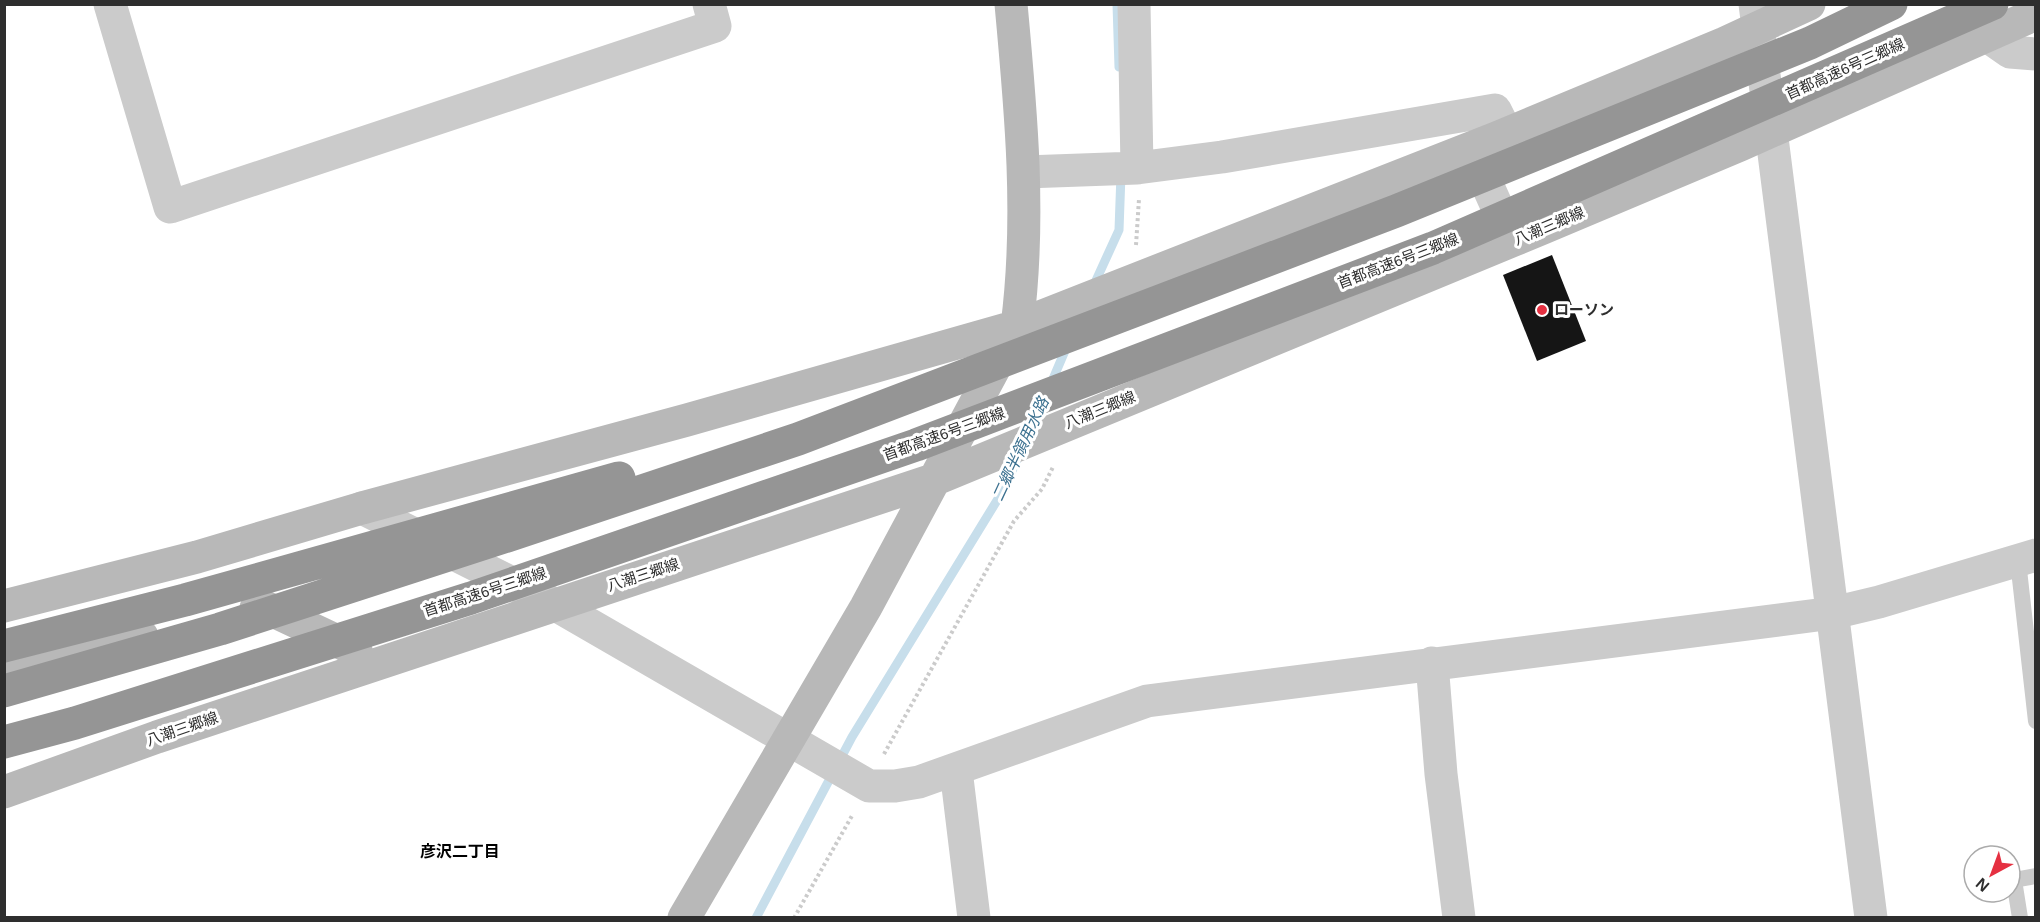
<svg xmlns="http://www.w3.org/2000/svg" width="2040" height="922" font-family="Arial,'Noto Sans JP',sans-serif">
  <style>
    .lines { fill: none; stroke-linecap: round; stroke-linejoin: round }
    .stream { stroke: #c7deeb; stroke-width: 9 }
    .building { fill: #151515 }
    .path { stroke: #cbcbcb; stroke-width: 4; stroke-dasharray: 3 3; stroke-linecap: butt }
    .lane { stroke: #cbcbcb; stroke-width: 16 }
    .street { stroke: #cbcbcb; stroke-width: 33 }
    .secondary { stroke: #b8b8b8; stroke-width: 33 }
    .highway-bridge { stroke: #959595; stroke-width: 33 }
    .poi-dot { fill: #e53041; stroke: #fff; stroke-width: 2 }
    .labels { text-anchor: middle; stroke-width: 6; stroke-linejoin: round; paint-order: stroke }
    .street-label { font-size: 15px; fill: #2e2e2e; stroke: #fff }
    .poi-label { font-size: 15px; font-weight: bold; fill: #2e2e2e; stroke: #fff; text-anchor: start }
    .water-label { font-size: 16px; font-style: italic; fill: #3c7190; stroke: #fff }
    .neighbourhood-label { font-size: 16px; font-weight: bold; fill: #000; stroke: #fff }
  </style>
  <rect width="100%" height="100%" fill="#fff"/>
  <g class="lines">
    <path class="stream" d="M1117,4L1119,67
      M1093,287L1119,230L1121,174
      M1050,386L1067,346
      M756,918L852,737L1004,489L1020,453"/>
  </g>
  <path class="building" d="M1552,255L1586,341L1537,361L1503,275Z"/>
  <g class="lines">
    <path class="path" d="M1136,245L1139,199
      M884,754L1014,521L1042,489L1053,467
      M794,918L853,814"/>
    <path class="lane" d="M2018,561L2036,721
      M2020,918L2014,880L2036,876"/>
    <path class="street" d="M110,4L170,207L715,26L709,4
      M1134,4L1137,168
      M1755,4L1871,918
      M1976,13L1987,36L2010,52L2036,54
      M1487,150L1481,171L1503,220L1520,227L1527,228
      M1025,172L1137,168L1222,157L1495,110L1507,134
      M362,508L554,604L869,786H895L919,782L1147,701L1833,613L1879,602L2036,555
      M1432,663L1441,774L1459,918
      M956,770L974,918"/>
    <path class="secondary" d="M4,606L197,557L362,508L687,420L1017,326L1496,138L1725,43L1809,4
      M256,608L265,607L356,650
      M4,671L142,636
      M4,792L157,737L936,479L1543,228L1740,145L2036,14
      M684,918L866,607L1017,326C1031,219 1021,111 1011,4"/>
    <path class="highway-bridge" d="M4,646L185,600L619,478
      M4,691L220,629L507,536L798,439L1396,211L1810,43L1891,4
      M4,742L75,723L471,598L916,445L1433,248L1992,4"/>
  </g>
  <circle class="poi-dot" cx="1542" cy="310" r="6"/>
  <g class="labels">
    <g class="street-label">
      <text transform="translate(1845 69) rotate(-24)" y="5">首都高速6号三郷線</text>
      <text transform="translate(1549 226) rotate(-23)" y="5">八潮三郷線</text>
      <text transform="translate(1398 261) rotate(-21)" y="5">首都高速6号三郷線</text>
      <text transform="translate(1100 410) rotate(-22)" y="5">八潮三郷線</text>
      <text transform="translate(944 434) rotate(-20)" y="5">首都高速6号三郷線</text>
      <text transform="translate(643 575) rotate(-18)" y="5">八潮三郷線</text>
      <text transform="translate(485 592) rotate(-18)" y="5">首都高速6号三郷線</text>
      <text transform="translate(182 729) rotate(-19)" y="5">八潮三郷線</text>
    </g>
    <g class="poi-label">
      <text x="1554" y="315">ローソン</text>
    </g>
    <g class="water-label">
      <text transform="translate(1020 449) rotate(-65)" y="6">二郷半領用水路</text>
    </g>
    <g class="neighbourhood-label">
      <text x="460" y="857">彦沢二丁目</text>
    </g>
  </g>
  <rect width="2040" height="922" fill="none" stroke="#2e2e2e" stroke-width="12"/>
  <g transform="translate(1992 874) rotate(221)"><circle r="28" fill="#ffffff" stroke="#ababab" stroke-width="1.5"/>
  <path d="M0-4.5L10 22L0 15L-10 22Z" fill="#e53041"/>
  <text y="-9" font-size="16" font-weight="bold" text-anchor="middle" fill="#2e2e2e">N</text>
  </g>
</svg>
